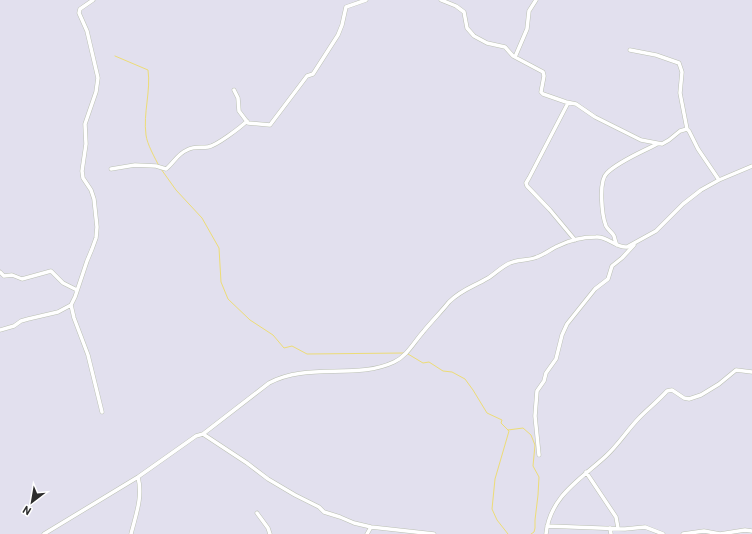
<svg xmlns="http://www.w3.org/2000/svg" width="752" height="534" font-family="Barlow,sans-serif">
  <style>
    .lines { fill: none; stroke-linecap: round; stroke-linejoin: round }
    .stream { stroke: #eddc76; stroke-width: 1 }
    .minor-casing { stroke: #bbc0b3; stroke-width: 4.5 }
    .minor { stroke: #fff; stroke-width: 3.5 }
  </style>
  <rect width="100%" height="100%" fill="#e2e0ee"/>
  <g class="lines">
    <path class="stream" d="M115,56L148,70C151,91 143,113 146,135C147,144 155,158 159,166
      M161,169L176,190L202,218L219,248L221,282L228,299L250,320L273,335L284,348L292,346L307,354L405,353
      M408,354L423,363L429,362L443,371L452,372L465,379L473,390L487,413L502,420L501,423L509,431L495,479L492,509L497,520L508,534
      M508,430L523,428L531,435L535,445L533,466L539,477L538,495L535,520V528L534,532L531,534"/>
    <g class="minor-casing">
      <path id="minor" d="M93,0L80,9L79,13L87,31L98,78L96,92L85,124L86,144L82,171L83,178L91,190L94,199L97,227L96,238L92,249L87,261L75,297L71,305L74,318L88,355L102,412
        M441,0L456,6L464,12L467,28L474,36L487,43L505,47L513,56L543,72L544,76L541,92L543,94L566,102L576,104L595,117L641,140L662,144L669,140L680,131L687,129L689,131L698,149L719,180
        M630,50L656,55L679,63L682,72L680,93L687,129
        M515,57L527,29L529,11L536,0
        M234,90L238,98L239,111L248,123L270,125L307,76L313,74L338,35L342,25L346,7L366,0
        M568,103L529,178L526,183L527,186L550,210L575,240
        M111,169L135,165L156,166L166,169C173,164 177,154 187,150C194,146 201,148 208,147C216,146 241,127 247,121
        M617,245C615,242 615,239 614,236C612,232 608,230 606,226C602,216 598,181 607,173C619,161 642,152 657,144
        M0,272L4,276L12,275L22,279L51,271L63,283L77,290
        M0,330L14,326L21,321L28,319L58,312L71,305
        M203,434L247,463L268,479L295,495L319,507L324,512L340,517L354,523L371,527L434,534
        M539,455L535,416L537,391L544,381L546,373L556,359L562,335L567,324L595,289L608,279L612,266L622,258L634,245
        M586,472L616,517L618,528
        M257,513L268,528L270,534
        M547,526L625,529L645,527L663,534
        M610,528L611,534
        M44,534L138,477L196,436L203,434L269,383C308,362 356,380 394,362C407,356 414,342 423,332C431,322 441,312 449,302C462,289 473,287 488,278C495,274 502,266 510,263C519,259 528,261 537,257C545,254 551,249 558,246C570,240 583,237 596,237C608,236 615,248 627,247L656,231L683,204L701,190L719,180L752,166
        M131,534C136,514 143,497 138,477
        M367,534L371,527
        M546,534C550,496 580,480 606,456C619,444 628,429 640,417C649,408 659,400 667,391L672,390L684,398L689,399L701,395L719,384L736,370L752,372
        M683,534L704,531L720,534L745,530L752,531"/>
    </g>
    <use href="#minor" class="minor"/>
  </g>
  <g transform="translate(32 502) rotate(211)" stroke="#ffffff" stroke-width="3" paint-order="stroke">
  <path d="M0-3L7 15L0 10L-7 15Z" fill="#2d2d2d"/>
  <text y="-6" font-size="11" font-weight="bold" text-anchor="middle" fill="#2d2d2d">N</text>
  </g>
</svg>
